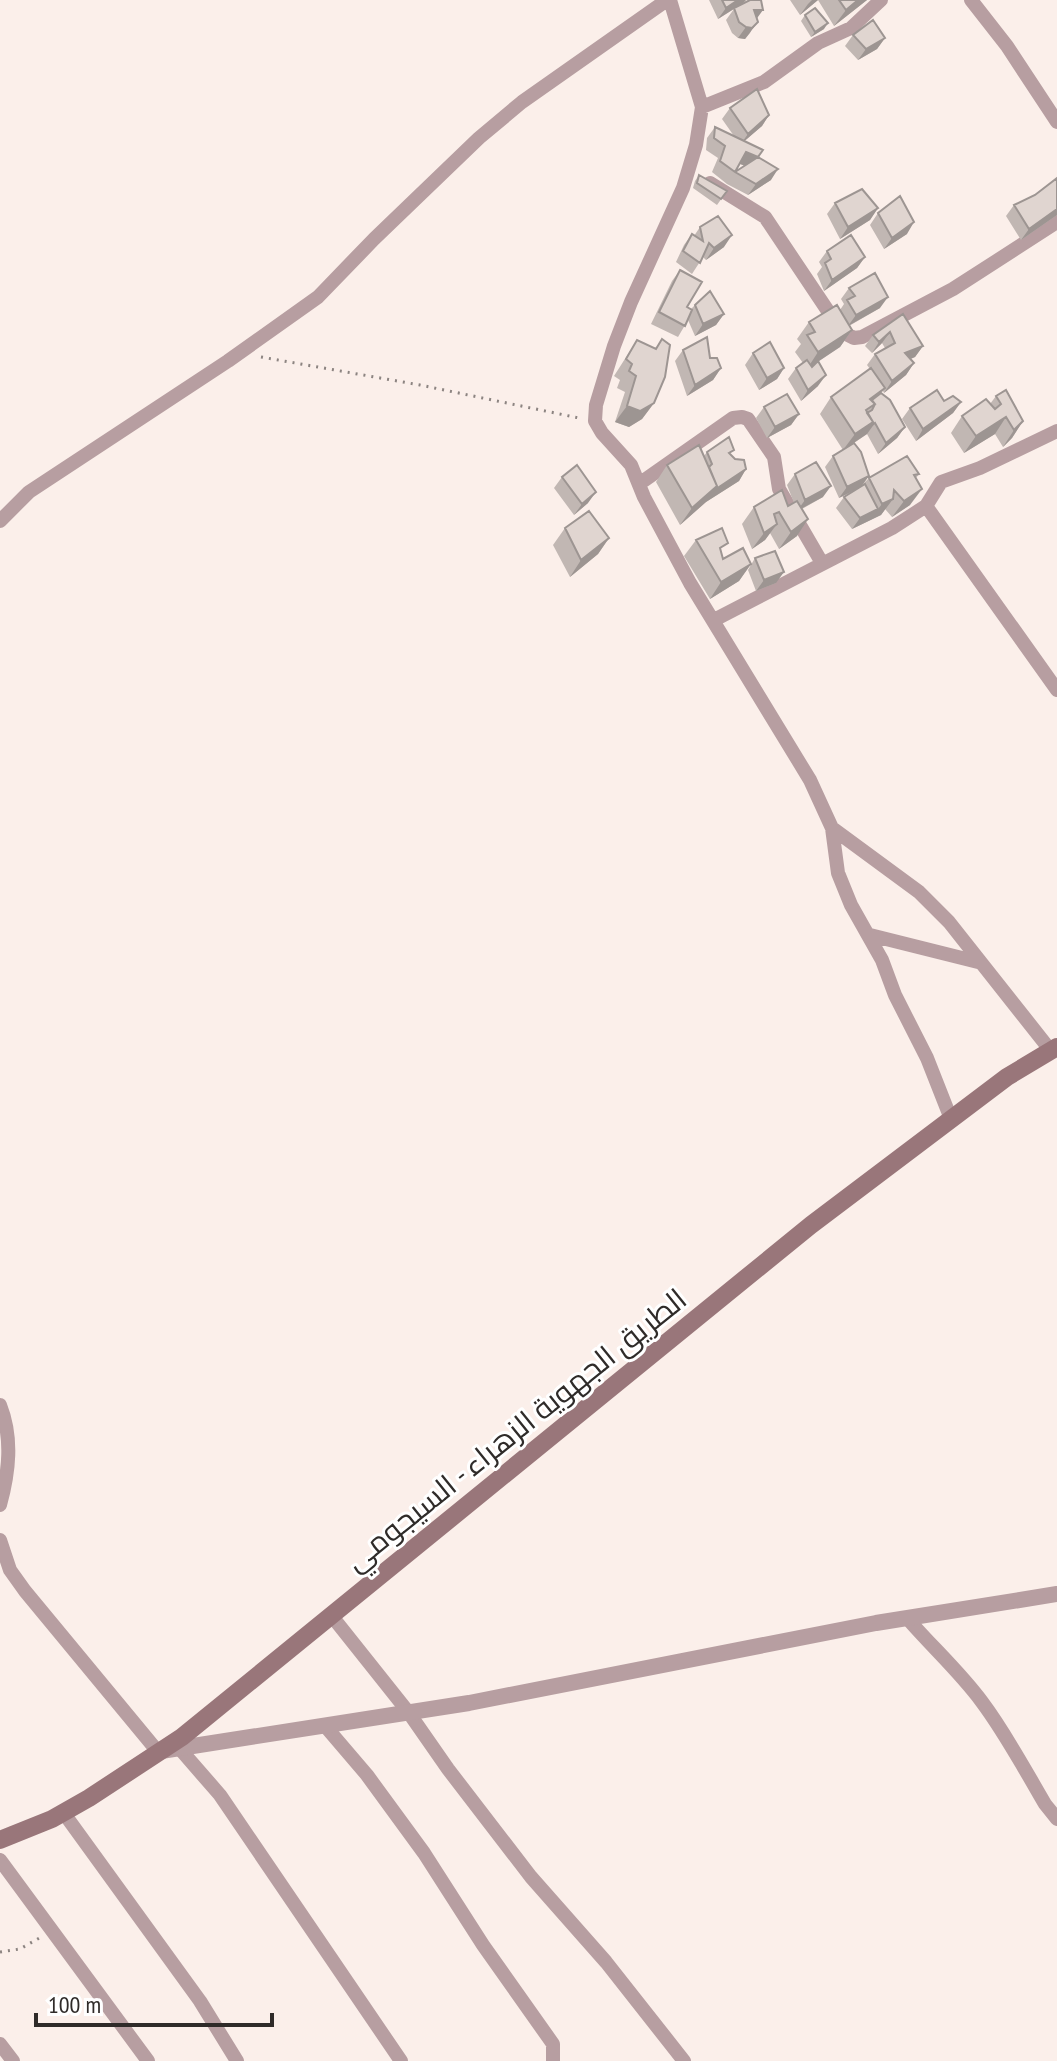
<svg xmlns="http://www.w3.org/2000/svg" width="1057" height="2061" font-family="'PT Sans Narrow',Cairo,sans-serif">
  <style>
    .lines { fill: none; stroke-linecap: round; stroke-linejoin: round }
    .path { stroke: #8c8481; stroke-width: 3; stroke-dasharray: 2 6; stroke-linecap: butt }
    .minor { stroke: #b79ea1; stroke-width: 14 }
    .tertiary { stroke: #b79ea1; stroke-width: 16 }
    .secondary { stroke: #99767a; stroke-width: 18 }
    .wall { fill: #c1b7b3; fill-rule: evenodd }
    .shaded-wall { fill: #9d9592 }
    .building { fill: #e0d5d0; stroke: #9d9592; stroke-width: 2; fill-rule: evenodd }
    .labels { text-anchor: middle; stroke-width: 6; stroke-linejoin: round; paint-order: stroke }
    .street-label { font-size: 30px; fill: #2f2b29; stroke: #fff }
  </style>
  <rect width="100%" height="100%" fill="#fbefea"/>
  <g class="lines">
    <path class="path" d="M261,357L420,385L579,418
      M0,1952L20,1949L41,1937"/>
    <path class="minor" d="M670,0L702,107L696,145L683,188L631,302L614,346L596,405L595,421L602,433L631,465L644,497L690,583L810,780L832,828L838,873L851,905L882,960L895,995L927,1058L951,1119
      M971,0L1007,46L1057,122
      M702,107L764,82L818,43L851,28L881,0
      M710,183L765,217L842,332L854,338L862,337L953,289L1057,222
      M639,484L733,418L742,417L748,419L774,457L779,489L822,563
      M926,506L1057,690
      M0,521L29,492L228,361L318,297L374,239L479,138L522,102L667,0
      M714,620L892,528L926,506L941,482L980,468L1057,431
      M832,828L919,892L949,922L1051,1051
      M870,935L978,962
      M0,1405C13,1438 9,1472 0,1505
      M0,1540L10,1570L25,1591L159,1753
      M331,1615L409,1713L448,1769L531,1877L606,1962L684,2061
      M907,1618C932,1647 960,1672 982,1702C1006,1734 1025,1770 1045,1804L1057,1819
      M326,1727L367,1775L424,1853L483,1945L553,2044V2061
      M180,1749L220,1795L401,2061
      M63,1812L200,2001L237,2061
      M0,1860L148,2061
      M0,2044L13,2061"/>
    <path class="tertiary" d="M161,1751L469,1703L876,1623L1057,1594"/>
    <path class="secondary" d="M0,1840L52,1819L89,1798L182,1737L811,1225L1007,1077L1057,1047"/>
  </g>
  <path class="wall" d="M709,0H746L743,3L757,18L750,33L745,39L738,38L732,33L726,20L734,9L718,19Z
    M790,0H867L834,26L818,0L800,15Z
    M805,15L824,29L811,37L801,21Z
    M853,35L885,38L877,49L858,60L845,46Z
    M730,108L769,115L762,126L744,141L758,157L771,180L748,195L727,184L712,172L718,158L706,150L707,138L715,127L734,136L722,119ZM740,164L745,166L735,172Z
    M699,175L727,191L717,205L693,188L695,181Z
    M835,203L878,208L870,220L840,239L827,214Z
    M1014,205L1057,215L1021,240L1006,216Z
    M878,213L907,234L884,249L870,225Z
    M700,227L724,247L706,260L703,257L692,274L676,262L684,245L692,234L694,236Z
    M827,251L865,257L857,268L824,291L817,274L822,267L819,262Z
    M680,270L687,307L691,309L695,305L724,314L716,325L695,336L688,320L678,337L651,324L672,281Z
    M849,288L880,308L849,326L852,330L840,347L819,361L818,386L801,401L788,379L796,368L803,363L795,352L801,344L797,339L809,322L840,310L844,304L841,299Z
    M903,314L923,346L915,357L910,359L914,363L906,375L884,393L883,391L881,393L905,427L897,438L878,454L867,434L854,443L862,485L869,478L919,474L916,478L910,505L892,517L885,509L881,515L852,529L836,508L844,497L853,491L839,498L825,467L833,456L843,450L820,414L831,397L870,369L867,365L875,354L885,348L882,343L872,353L865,346L873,335Z
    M662,339L654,403L642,419L629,427L615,422L625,392L617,388L620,380L614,376L637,340L655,349Z
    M683,350L710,358L721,368L713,380L687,396L675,361Z
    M753,353L784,368L777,379L759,390L745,365Z
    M996,396L1023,421L1012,438L1003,447L995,434L964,453L951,433L962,416L990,404Z
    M944,401L961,402L953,413L916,441L902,419L910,408Z
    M764,407L799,414L791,425L767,438L756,418Z
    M707,452L730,454L746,469L739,481L706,502L680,525L656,482L667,465L704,456Z
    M795,474L823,497L802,509L797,536L779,549L770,533L765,540L752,549L742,524L754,507L788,506L794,503L787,485Z
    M562,477L588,503L574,515L554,488Z
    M565,528L609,538L598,554L570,577L553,545Z
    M696,540L721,553L723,559L751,564L739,581L710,599L684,556Z
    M755,558L776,583L756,591L748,570Z"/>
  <path class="shaded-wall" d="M738,0H746L743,3L718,19L726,8Z
    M812,0H818L800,15L808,4Z
    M858,0H867L834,26L846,10Z
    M754,10H763L755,21Z
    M758,22L745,39L738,38L746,27Z
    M828,23L824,29L811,37L815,32Z
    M885,38L877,49L858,60L866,49Z
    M769,115L762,126L740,145L748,134Z
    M746,152L758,157L750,168L738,163Z
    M778,169L771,180L748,195L756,184Z
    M878,208L870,220L840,239L848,227Z
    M1057,209V215L1021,240L1029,229Z
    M914,222L907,234L884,249L892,238Z
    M732,235L724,247L706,260L714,248Z
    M865,257L857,268L824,291L832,280Z
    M888,297L880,308L848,326L856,315Z
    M724,314L716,325L695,336L703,324Z
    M852,330L840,347L807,369L818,352Z
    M890,332L882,343L872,353L879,342Z
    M923,346L915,357L897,365L905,353Z
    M914,363L906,375L884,393L892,381Z
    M721,368L713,380L687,396L695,385Z
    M784,368L777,379L759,390L767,378Z
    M826,375L818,386L801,401L808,390Z
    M961,402L953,413L916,441L923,429Z
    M654,403L642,419L629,427L615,422L627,406Z
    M799,414L791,425L767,438L775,427Z
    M1006,417L995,434L964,453L976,436Z
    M1023,421L1012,438L1003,447L1014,430Z
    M873,422L875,423L867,434L843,450L855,434Z
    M905,427L897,438L878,454L886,443Z
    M746,469L739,481L706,502L680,525L692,508L717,486Z
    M869,476L861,487L839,498L847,487Z
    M831,486L823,497L797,511L805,500Z
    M922,489L910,505L892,517L904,501Z
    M596,492L588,503L574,515L582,504Z
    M893,499L881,515L852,529L860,518L878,509L882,504Z
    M808,519L797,536L779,549L791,532Z
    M777,524L765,540L752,549L764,533Z
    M609,538L598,554L570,577L581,560Z
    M751,564L739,581L710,599L721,582Z
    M784,572L776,583L756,591L764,580Z"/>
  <path class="building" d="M722,0H738L726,8Z
    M750,0H761L763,10H754L758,22L752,28L746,27L739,22L734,8Z
    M839,0H858L846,10Z
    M815,8L828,23L815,32L805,15Z
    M873,20L885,38L866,49L853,35Z
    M757,89L769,115L748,134L730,108Z
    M715,127L763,150L758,157L778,169L756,184L735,172L720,161L725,146L714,138ZM746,152L758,157L735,172Z
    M699,175L727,191L721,199L697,183Z
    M1057,178V209L1029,229L1014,205L1035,195Z
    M862,189L878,208L848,227L835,203Z
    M900,196L914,222L892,238L878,213Z
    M718,216L732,235L714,248L709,243L700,263L683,251L692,234L703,241L700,227Z
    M851,235L865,257L832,280L825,263L831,259L827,251Z
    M680,270L702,282L687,307L692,310L685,326L659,312Z
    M875,273L888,297L856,315L847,300L855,296L849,288Z
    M710,291L724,314L703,324L695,305Z
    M837,305L852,330L818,352L807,335L815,332L809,322Z
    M903,314L923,346L905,353L914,363L892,381L875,354L895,343L890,332L879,342L873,335Z
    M707,337L710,358H717L721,368L695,385L683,350Z
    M662,339L670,345L665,377L654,403L640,411L627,406L636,376L629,371L632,364L626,359L637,340L656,349Z
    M770,342L784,368L767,378L753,353Z
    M807,360L812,367L818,361L826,375L808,390L796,368Z
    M871,368L885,388L870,399L875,404L866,410L873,422L855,434L831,397Z
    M937,390L944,401L953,396L961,402L923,429L910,408Z
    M1006,390L1023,421L1014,430L1006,417L976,436L962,416L986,399L995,409L1001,404L996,396Z
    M881,393L890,400L905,427L886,443L875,423L869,427L873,422L867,413L872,410L875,404L872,400Z
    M787,394L799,414L775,427L764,407Z
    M729,437L734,450L729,453L735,459L744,460L746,469L713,491L717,486L709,467L712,464L707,452Z
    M854,443L861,452L869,476L847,487L833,456Z
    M699,445L717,486L692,508L667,465Z
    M907,456L919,474L914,475L922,489L904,501L894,490L893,499L882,504L869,478Z
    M816,462L831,486L805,500L795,474Z
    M577,465L596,492L582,504L562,477Z
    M865,484L878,509L860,518L844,497Z
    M782,490L788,506L797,501L808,519L791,532L779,512L774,514L777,524L764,533L754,507Z
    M589,511L609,538L581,560L565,528Z
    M722,528L728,543L720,548L723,559L743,548L751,564L721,582L696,540Z
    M775,551L784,572L764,580L755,558Z"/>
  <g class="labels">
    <g class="street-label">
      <text transform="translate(516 1430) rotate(-39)" y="10">الطريق الجهوية الزهراء - السيجومي</text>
    </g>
  </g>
  <path d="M36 2013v12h236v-12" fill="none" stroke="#2f2b29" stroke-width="4"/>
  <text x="48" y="2013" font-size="24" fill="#2f2b29" stroke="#ffffff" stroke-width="6" paint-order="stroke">100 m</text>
</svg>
